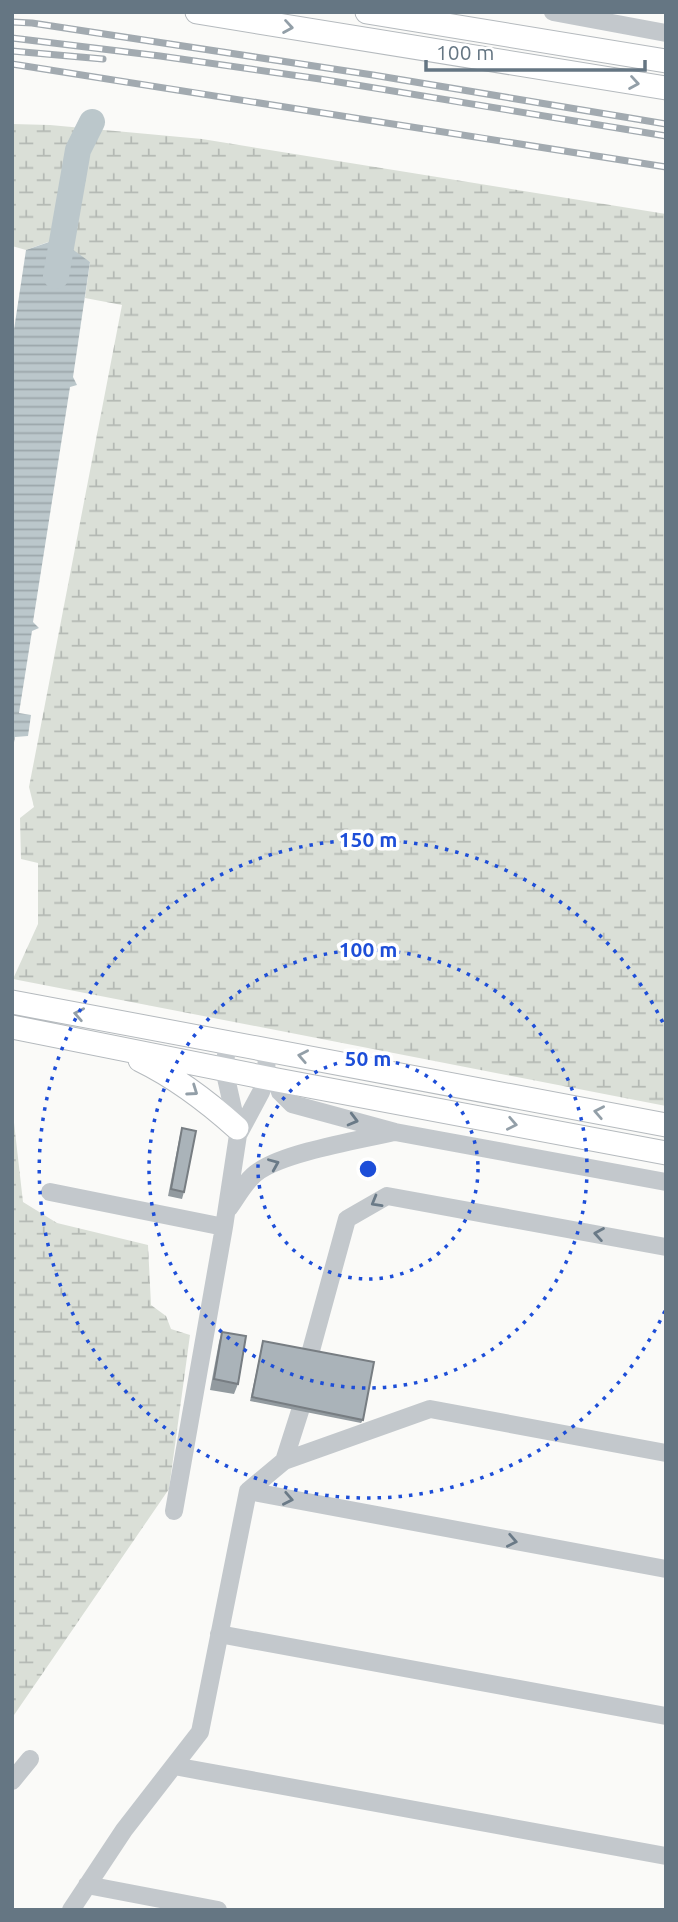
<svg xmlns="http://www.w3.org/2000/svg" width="678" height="1922" font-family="Ubuntu,sans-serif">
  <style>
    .wetland { fill: url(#wetland-marsh) }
    .water { fill: url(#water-rules) }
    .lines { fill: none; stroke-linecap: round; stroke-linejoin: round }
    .river { stroke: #bbc7cb; stroke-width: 26 }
    .major-casing { stroke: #b5babe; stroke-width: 25 }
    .minor { stroke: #c3c8cc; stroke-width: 18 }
    .major { stroke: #fff; stroke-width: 23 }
    .rail-casing { stroke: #a2aab0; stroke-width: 7 }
    .rail { stroke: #fff; stroke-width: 4.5; stroke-dasharray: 13; stroke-linecap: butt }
    .wall { fill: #929a9f }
    .building { fill: #aab3b9; stroke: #777d82; stroke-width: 2 }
    .oneway { stroke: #939fa8 }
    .oneway2 { stroke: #6a7a87 }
    .ring { fill: none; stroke: #1d4ed8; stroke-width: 3.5; stroke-dasharray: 3.5 7 }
    .centre { fill: #1d4ed8; stroke: #fff; stroke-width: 3.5 }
    .ring-label { font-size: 21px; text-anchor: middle; font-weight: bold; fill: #1d4ed8; stroke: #fff; stroke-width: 7; stroke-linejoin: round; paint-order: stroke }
  </style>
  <defs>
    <pattern id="wetland-marsh" width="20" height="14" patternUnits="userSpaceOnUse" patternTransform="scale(1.75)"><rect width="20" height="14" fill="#dadfd7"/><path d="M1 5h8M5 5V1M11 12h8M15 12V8" fill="none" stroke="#b4b9b4"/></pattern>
    <pattern id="water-rules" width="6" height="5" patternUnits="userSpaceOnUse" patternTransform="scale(1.75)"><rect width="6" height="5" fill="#bbc7cb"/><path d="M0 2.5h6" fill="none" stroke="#9ca6aa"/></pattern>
  </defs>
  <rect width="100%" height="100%" fill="#fafaf8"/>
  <path class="wetland" d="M12,124L50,125L202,139L666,214V1106L13,979L38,924V863L21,859L20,818L34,807L29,787L122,305L85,298L90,262L48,242L26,250L12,246Z
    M12,1105L23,1202L57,1223L148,1245L151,1305L166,1316L171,1329L190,1335L169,1489L12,1718Z"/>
  <path class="water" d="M61,241L90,262L73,377L77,385L70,387L33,622L39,628L32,631L19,713L31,715L28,736L15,737L12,754V343L26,250L49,242Z"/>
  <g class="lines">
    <path class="river" d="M56,276L78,150L92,122"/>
    <g class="major-casing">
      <path id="major" d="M197,12L666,88
        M367,12L666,61
        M12,1002L666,1125
        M12,1027L277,1080L666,1153
        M140,1060C177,1078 207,1101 237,1128"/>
    </g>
    <path class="minor" d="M553,12L666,33
      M228,1042L224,1069L238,1131
      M277,1080L280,1092L292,1104L395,1132L666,1182
      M50,1192L224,1227
      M229,1208C238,1196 246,1179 259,1171C286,1152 360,1140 394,1132
      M310,1354L347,1219L387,1196L666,1247
      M300,1411L284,1461L248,1491L666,1569
      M284,1461L430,1409L666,1453
      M174,1511L224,1227L238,1135L261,1092L266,1078L267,1049
      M219,1634L666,1716
      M174,1766L666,1856
      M12,1781L30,1759
      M87,1885L218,1910
      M71,1910L124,1830L200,1732L248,1491"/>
    <use href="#major" class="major"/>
    <g class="rail-casing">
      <path id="rail" d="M12,22L32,23L373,75L666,124
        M12,38L160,56L320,79L666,136
        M12,51L103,59
        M12,64L666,167"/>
    </g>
    <use href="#rail" class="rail"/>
  </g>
  <path class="wall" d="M182,1128L184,1192L182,1199L168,1196L180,1135Z
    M222,1332L238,1384L234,1394L210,1390L219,1342Z
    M263,1341L363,1420L361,1423L250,1401Z"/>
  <path class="building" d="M182,1128L196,1131L184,1192L171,1189Z
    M222,1332L246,1336L238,1384L214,1379Z
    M263,1341L374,1362L363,1420L252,1397Z"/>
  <defs><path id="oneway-chevron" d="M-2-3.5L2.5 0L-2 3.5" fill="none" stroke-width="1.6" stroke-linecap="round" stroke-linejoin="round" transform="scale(1.75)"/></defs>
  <g class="oneway">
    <use href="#oneway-chevron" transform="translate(288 27) rotate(9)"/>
    <use href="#oneway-chevron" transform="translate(634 83) rotate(9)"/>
    <use href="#oneway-chevron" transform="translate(79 1014) rotate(-169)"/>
    <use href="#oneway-chevron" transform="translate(303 1056) rotate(-169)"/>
    <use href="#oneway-chevron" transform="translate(193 1091) rotate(35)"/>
    <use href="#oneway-chevron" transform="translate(599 1112) rotate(-169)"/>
    <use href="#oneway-chevron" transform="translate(512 1124) rotate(11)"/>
  </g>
  <g class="oneway2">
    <use href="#oneway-chevron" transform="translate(353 1120) rotate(15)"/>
    <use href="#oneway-chevron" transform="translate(274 1164) rotate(-23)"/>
    <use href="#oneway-chevron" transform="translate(376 1202) rotate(150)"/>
    <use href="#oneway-chevron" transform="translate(599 1234) rotate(-170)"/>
    <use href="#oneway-chevron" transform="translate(288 1499) rotate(11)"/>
    <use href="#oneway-chevron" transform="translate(512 1541) rotate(11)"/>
  </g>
  <g class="ring">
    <circle cx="368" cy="1169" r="110"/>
    <circle cx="368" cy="1169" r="219"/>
    <path d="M665 1311A329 329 0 1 1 665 1027"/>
  </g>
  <circle cx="368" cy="1169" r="10" class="centre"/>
  <g class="ring-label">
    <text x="368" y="847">150 m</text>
    <text x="368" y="957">100 m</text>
    <text x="368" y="1066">50 m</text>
  </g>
  <rect width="678" height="1922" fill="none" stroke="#657683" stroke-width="28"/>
  <path d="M426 60v10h219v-10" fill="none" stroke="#657683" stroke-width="3.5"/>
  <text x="436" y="60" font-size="21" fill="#657683" stroke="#ffffff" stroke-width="5" paint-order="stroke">100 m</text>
</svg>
